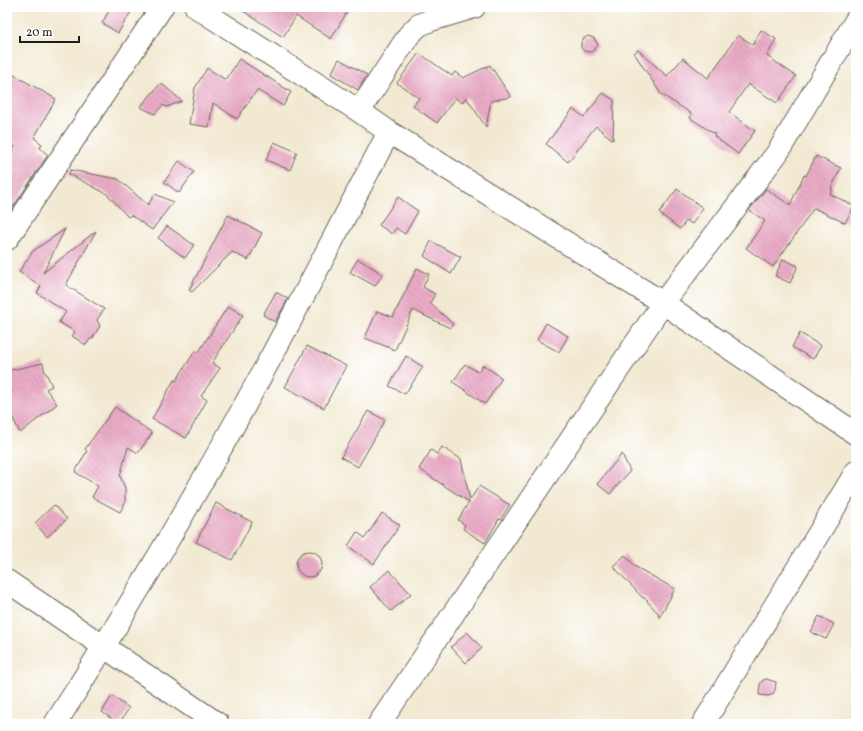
<svg xmlns="http://www.w3.org/2000/svg" width="863" height="731" font-family="Vollkorn,serif">
  <style>
    .building { fill: url(#building-back-hatch) }
    .lines { fill: none; stroke-linecap: round; stroke-linejoin: round }
    .minor-casing { stroke: #67645c; stroke-width: 24 }
    .minor { stroke: #fff; stroke-width: 22 }
  </style>
  <defs>
    <pattern id="building-back-hatch" width="6" height="6" patternUnits="userSpaceOnUse"><rect width="6" height="6" fill="#eaabc6"/><path d="M-1 5l2 2M0 0l6 6M5-1l2 2" fill="none" stroke="#c893aa"/></pattern>
  </defs>
  <rect width="100%" height="100%" fill="#fff"/>
  <filter id="ink" filterUnits="userSpaceOnUse"><feTurbulence type="fractalNoise" baseFrequency=".025" numOctaves="2"/><feDisplacementMap in="SourceGraphic" scale="8" xChannelSelector="R" yChannelSelector="G"/><feConvolveMatrix kernelMatrix="1 2 1 2 8 2 1 2 1" color-interpolation-filters="sRGB"/></filter>
  <filter id="wash" filterUnits="userSpaceOnUse"><feTurbulence type="fractalNoise" baseFrequency=".012" numOctaves="4" result="noise"/><feDisplacementMap in="SourceGraphic" scale="16" xChannelSelector="R" yChannelSelector="G"/><feGaussianBlur stdDeviation="0.9" result="paint"/><feColorMatrix in="noise" values="0 0 0 0 0 0 0 0 0 0 0 0 0 0 0 0 0 1.4 0 .05"/><feComposite in="paint" operator="in"/></filter>
  <g filter="url(#wash)">
    <rect width="100%" height="100%" fill="#f2e9d2"/>
    <g id="blocks">
      <path class="building" d="M111,7H134L118,33L102,23Z
        M237,7H350L331,39L296,16L283,37Z
        M761,30L776,39L767,56L796,76L777,103L748,84L729,112L755,131L738,154L714,136L715,134L690,118L692,114L661,94L634,53L638,50L667,76L683,58L708,78L738,35L753,45Z
        M588,36L594,38L598,45L593,51L589,52L584,51L581,48V43L583,39Z
        M419,53L452,76L455,72L463,78L490,65L511,97L491,101L486,127L466,97L462,103L455,98L437,123L413,106L419,98L397,83Z
        M239,59L291,92L283,106L257,90L237,119L213,103L209,127L189,124L195,88L207,68L226,80Z
        M339,59L367,75L358,90L331,74Z
        M7,71L56,99L34,138L42,144L40,148L48,155L7,216V159L15,147L7,141Z
        M161,83L182,101L167,107L163,105L155,114L140,107Z
        M603,93L614,100L613,140L596,126L568,162L546,144L573,109L584,117Z
        M274,142L297,152L290,170L266,160Z
        M816,156L841,168L831,188L833,189L830,194L854,206L845,223L814,208L773,267L746,248L765,221L749,210L766,189L790,205L804,175L806,176Z
        M179,161L194,172L179,193L164,182Z
        M70,170L118,179L148,205L155,194L173,202L152,230L131,215L128,217L107,194L69,174Z
        M677,189L703,208L692,224L687,220L680,229L659,213Z
        M398,197L418,211L405,234L396,228L392,234L379,225Z
        M228,215L262,233L248,260L232,252L192,292L189,290Z
        M167,226L194,245L185,258L158,238Z
        M65,229L43,273L96,231L66,285L104,309L97,320L100,326L92,339H90L86,345L72,336L75,332L59,322L66,312L37,293L41,286L19,272L33,251Z
        M431,241L461,257L451,274L424,256Z
        M358,259L383,274L375,286L350,272Z
        M783,259L798,266L790,283L775,276Z
        M417,268L429,274L423,287L435,294L430,303L453,324L450,328L413,310L395,350L365,338L377,311L393,317Z
        M276,292L288,299L275,322L263,315Z
        M228,306L243,315L212,363L220,368L201,396L207,400L186,438L152,419L174,380L176,381L195,351L198,353Z
        M546,323L568,336L559,352L537,340Z
        M800,333L821,346L813,359L792,347Z
        M307,346L346,366L324,408L285,387Z
        M406,356L423,367L405,394L389,386Z
        M43,363L45,373H46L52,386L46,389L57,404L20,433L7,406V395L12,393L7,382V371Z
        M465,364L478,372L483,365L502,378L485,404L453,382Z
        M115,407L152,433L138,453L128,447L120,476L125,488V503L120,512L92,497L98,486L75,472L87,451L85,449Z
        M368,411L385,420L358,467L341,457Z
        M442,447L461,459L470,500L479,486L510,505L500,520L499,519L485,543L463,529L465,525L458,520L469,502L419,469L431,450L437,454Z
        M622,454L630,471L610,494L597,484Z
        M216,503L252,522L232,560L196,542Z
        M54,505L67,519L47,537L35,523Z
        M382,513L400,525L374,564L348,546L357,532L365,538Z
        M296 564a13 13 0 1 1 26 0a13 13 0 1 1-26 0Z
        M625,555L636,567L675,589L659,618L658,613L647,601L648,600L642,597L613,566Z
        M389,570L411,594L391,611L370,587Z
        M819,616L834,624L826,639L811,632Z
        M467,632L482,648L466,663L451,647Z
        M766,679L776,682L775,690L773,694L769,696L759,695L760,684L763,680Z
        M112,696L129,708L119,724L102,712Z"/>
    </g>
  </g>
  <g filter="url(#ink)">
    <use href="#blocks" fill-opacity="0" stroke="#67645c" stroke-width="1"/>
    <g class="lines">
      <g class="minor-casing">
        <path id="minor" d="M196,7L359,111L389,132L663,303L778,152L856,20
          M359,111L409,35L419,25L431,20L474,7
          M7,239L162,7
          M7,581L218,724
          M55,724C104,647 152,569 197,490C265,373 326,252 389,132
          M379,724L663,303L856,434
          M703,724L856,472"/>
      </g>
      <use href="#minor" class="minor"/>
    </g>
  </g>
  <rect width="863" height="731" fill="none" stroke="#fff" stroke-width="24"/>
  <path d="M20 36v6h59v-6" fill="none" stroke="#1c1c1c" stroke-width="2"/>
  <text x="26" y="36" font-size="12" fill="#1c1c1c" stroke="#ffffff" stroke-width="3" paint-order="stroke">20 m</text>
</svg>
